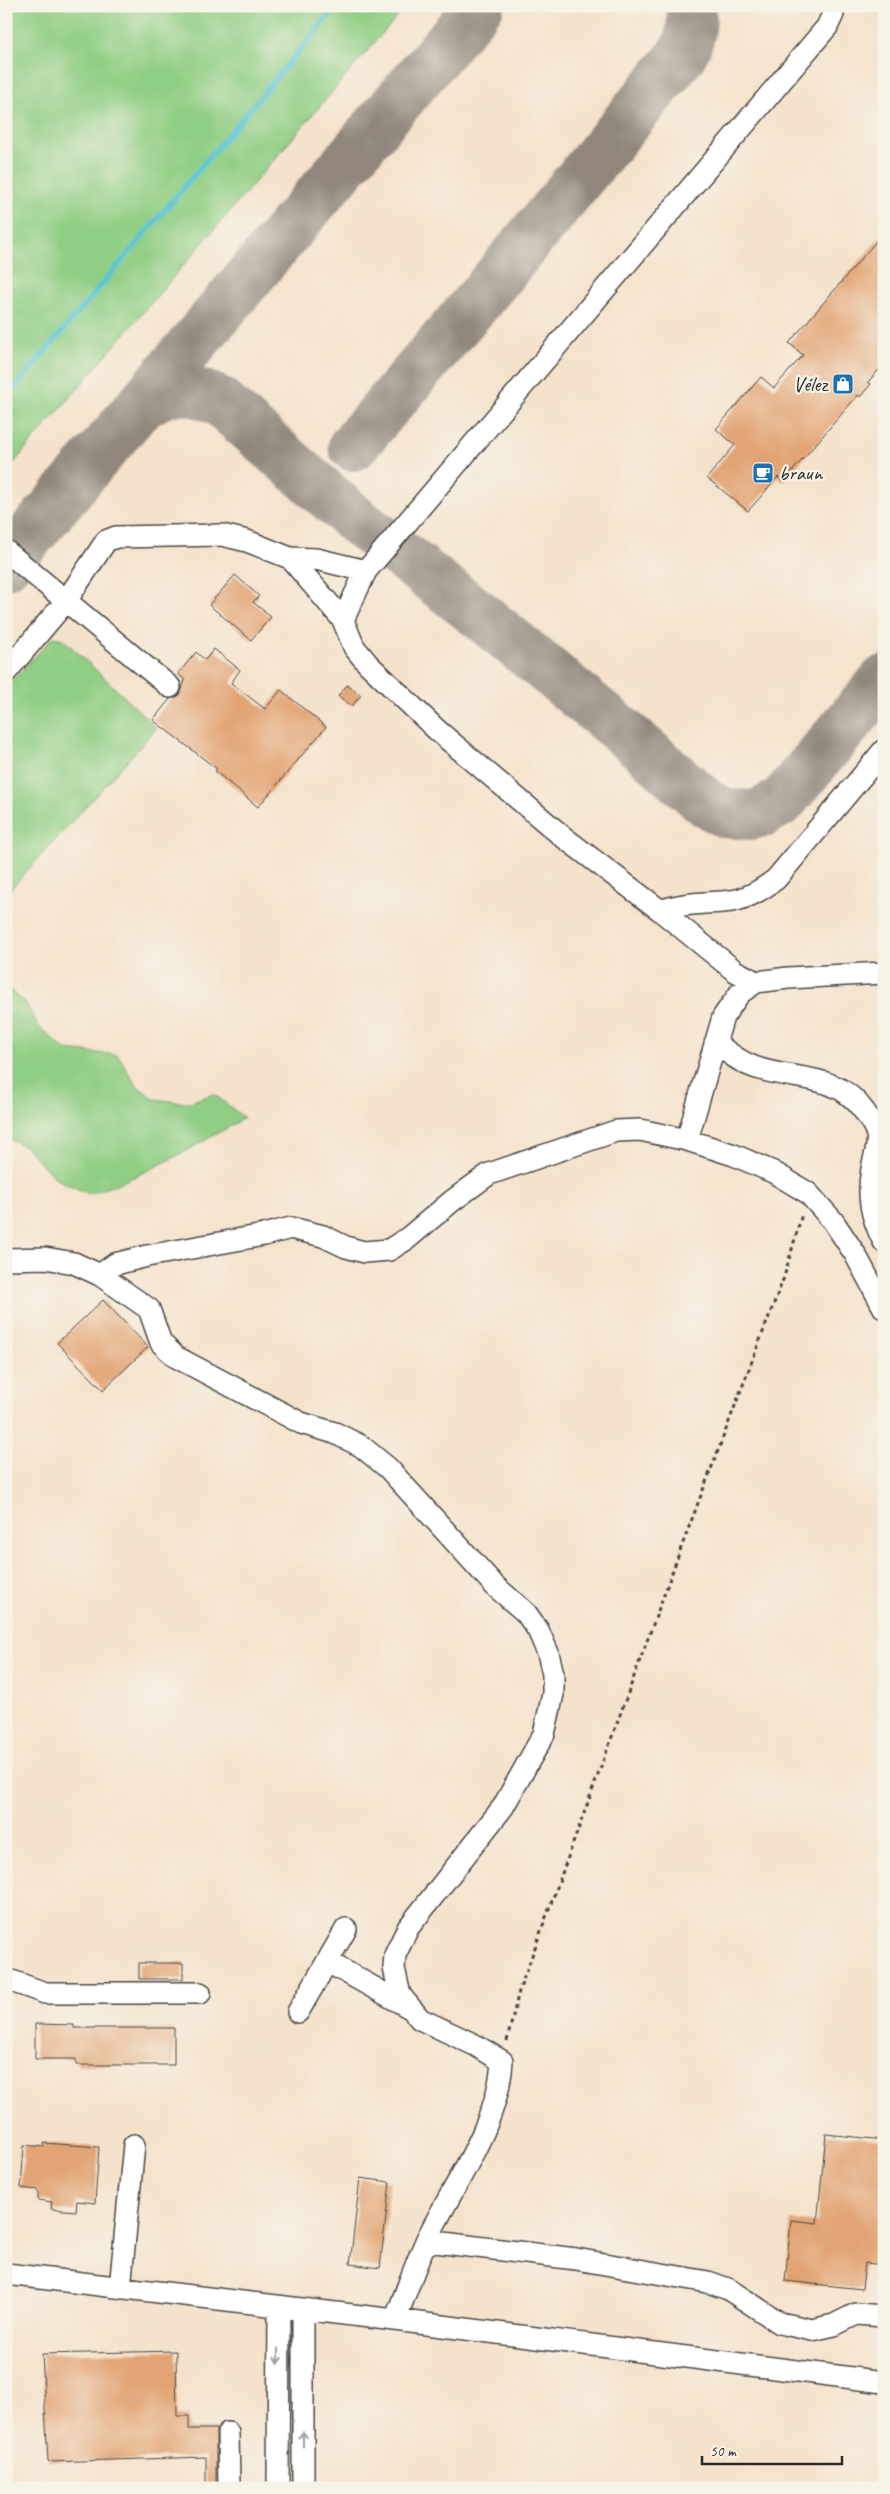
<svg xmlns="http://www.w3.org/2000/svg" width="890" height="2494" font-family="Caveat,sans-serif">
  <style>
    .green { fill: #90ce84; stroke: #5e7c58 }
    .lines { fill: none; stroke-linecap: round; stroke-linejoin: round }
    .stream { stroke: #5ac4d6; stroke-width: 5.5 }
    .taxiway { stroke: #90867b; stroke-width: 50 }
    .building { fill: #e2a474 }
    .minor-casing { stroke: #494643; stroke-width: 24 }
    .path { stroke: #494643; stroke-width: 3; stroke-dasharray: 4 4; stroke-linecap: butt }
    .minor { stroke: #fff; stroke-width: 21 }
    .oneway { stroke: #a0a0a0 }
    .labels { text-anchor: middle; stroke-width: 4.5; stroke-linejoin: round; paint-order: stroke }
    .poi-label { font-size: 21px; fill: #2b2b2b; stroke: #f7f3e8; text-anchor: end }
  </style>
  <rect width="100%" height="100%" fill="#f7f3e8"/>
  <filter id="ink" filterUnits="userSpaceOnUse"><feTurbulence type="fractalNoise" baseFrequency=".02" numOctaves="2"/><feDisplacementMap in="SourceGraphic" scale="10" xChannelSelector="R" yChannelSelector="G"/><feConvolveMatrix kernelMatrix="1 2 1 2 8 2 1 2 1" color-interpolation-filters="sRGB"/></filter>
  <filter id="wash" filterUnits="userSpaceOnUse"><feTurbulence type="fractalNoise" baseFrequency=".0096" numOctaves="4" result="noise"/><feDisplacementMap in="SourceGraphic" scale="20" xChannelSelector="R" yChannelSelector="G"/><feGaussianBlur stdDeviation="1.12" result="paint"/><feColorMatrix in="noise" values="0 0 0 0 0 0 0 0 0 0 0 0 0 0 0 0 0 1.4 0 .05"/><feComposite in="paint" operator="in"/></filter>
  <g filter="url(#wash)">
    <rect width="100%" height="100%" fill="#f4e2cb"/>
    <path class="green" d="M6,6H406L6,472Z
      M53,637L63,639L157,728L6,894V687Z
      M6,987L26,1003L37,1025L65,1050L118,1055L136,1085L154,1099L186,1103L214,1094L244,1118C192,1148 147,1175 89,1194L56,1179L25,1146L6,1138Z"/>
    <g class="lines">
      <path class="stream" d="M6,398L337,6"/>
      <path class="taxiway" d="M139,408C167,386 187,386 219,401L357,521L481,616L644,749L706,803L725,813L751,815L763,812L782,801L884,680
        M353,446L482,296L682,55C691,39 693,25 691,6
        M6,564L479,6"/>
    </g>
    <g id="blocks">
      <path class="building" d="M884,232V364L868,382L871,384L860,397L858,395L783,482L778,477L748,511L707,478L735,445L716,429L761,377L774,388L803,355L789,343Z
        M235,575L259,596L253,602L271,617L251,640L209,605Z
        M214,649L240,670L231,683L265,709L281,690L326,727L258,807L215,771L217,769L153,720L170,699L180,695L185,680L178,674L196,652L205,660Z
        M347,685L361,695L352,706L338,696Z
        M103,1300L148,1347L103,1390L57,1343Z
        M139,1963H183V1979H139Z
        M35,2024L74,2025V2028H174V2065H76V2059H35Z
        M826,2134L884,2140V2265L865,2263L862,2289L785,2281L791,2220L817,2223Z
        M44,2143L99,2147L95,2203L77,2201L76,2211L51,2209L52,2202L38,2200V2190L21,2188L24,2145L44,2147Z
        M360,2178L390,2182L380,2268L350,2264Z
        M176,2351L177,2416H189V2429H216V2488H206V2457L48,2462L42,2354Z"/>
    </g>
  </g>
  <g filter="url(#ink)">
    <use href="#blocks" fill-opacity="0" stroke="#494643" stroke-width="1"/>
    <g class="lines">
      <g class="minor-casing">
        <path id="minor" d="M6,551L170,687
          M290,558L316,559L366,571
          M343,620L366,571L827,27L833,14L831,6
          M6,672L66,601L106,541L116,537L222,535L247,541L290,558L343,620L354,647L368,664L438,731L562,836L661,911L735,971L756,982
          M661,911C683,902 708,904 731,901C748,899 763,889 776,879L884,750
          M715,1043C728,1052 739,1062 754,1067C795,1082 836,1071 864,1111C869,1118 875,1126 877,1135C879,1146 874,1157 872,1169C867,1196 871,1217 884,1242
          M687,1140L723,1017L740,993L756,982L788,978L884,973
          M6,1259L45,1258L74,1263L100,1275L149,1309L161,1343L176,1357L301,1423L335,1433L361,1446L388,1468L495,1586L526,1613L538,1630L548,1653L553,1674V1694L544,1734L503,1807L408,1928L395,1955L394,1968L400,1995L420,2019L475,2045L502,2061C499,2123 454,2184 427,2239C415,2265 406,2293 395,2320
          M100,1275L115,1264L147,1256L264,1235L291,1228L323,1236L346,1247L364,1252L389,1250L408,1238L452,1201L489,1174L616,1131L640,1130L687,1140L734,1155L773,1172L808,1193L833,1221L855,1254L884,1308
          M328,1962L410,2008
          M6,1979L45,1993H200
          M298,2012L346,1929
          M427,2241L576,2259L708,2282L728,2289L780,2323L812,2330L834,2325L856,2314L884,2316
          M6,2274L395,2320L884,2382
          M120,2288L134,2145
          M303,2309V2488
          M228,2433L229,2488
          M278,2488L279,2307"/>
      </g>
      <path class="path" d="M507,2041L519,1991L681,1548L784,1277L802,1214"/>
      <use href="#minor" class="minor"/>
    </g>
    <defs><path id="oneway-shaft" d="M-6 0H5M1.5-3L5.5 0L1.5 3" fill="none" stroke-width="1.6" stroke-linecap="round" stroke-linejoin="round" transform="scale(1.25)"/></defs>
    <g class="oneway">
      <use href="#oneway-shaft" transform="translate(278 2356) rotate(90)"/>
      <use href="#oneway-shaft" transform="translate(303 2439) rotate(-90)"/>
    </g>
  </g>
  <defs>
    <g id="shop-square" transform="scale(1.125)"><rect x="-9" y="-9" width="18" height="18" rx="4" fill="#1f6fb2" stroke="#f7f3e8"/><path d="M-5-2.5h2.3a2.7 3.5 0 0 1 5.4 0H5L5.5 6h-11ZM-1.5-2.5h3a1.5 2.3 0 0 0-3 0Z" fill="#fff"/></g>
    <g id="cafe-square" transform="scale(1.125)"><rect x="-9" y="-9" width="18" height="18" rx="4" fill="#1f6fb2" stroke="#f7f3e8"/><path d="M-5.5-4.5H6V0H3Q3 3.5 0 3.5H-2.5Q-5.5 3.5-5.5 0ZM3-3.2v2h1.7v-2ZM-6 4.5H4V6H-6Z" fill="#fff"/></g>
  </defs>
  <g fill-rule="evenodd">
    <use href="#shop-square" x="843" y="384"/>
    <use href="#cafe-square" x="763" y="473"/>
  </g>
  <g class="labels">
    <g class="poi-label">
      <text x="827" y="391">Vélez</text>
      <text x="779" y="480" text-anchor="start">braun</text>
    </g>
  </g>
  <rect width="890" height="2494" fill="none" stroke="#f7f3e8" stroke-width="25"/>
  <path d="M702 2456v8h140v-8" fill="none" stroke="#2b2b2b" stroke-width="2.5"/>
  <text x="710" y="2456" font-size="15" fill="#2b2b2b" stroke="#f7f3e8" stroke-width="4" paint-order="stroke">50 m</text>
</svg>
